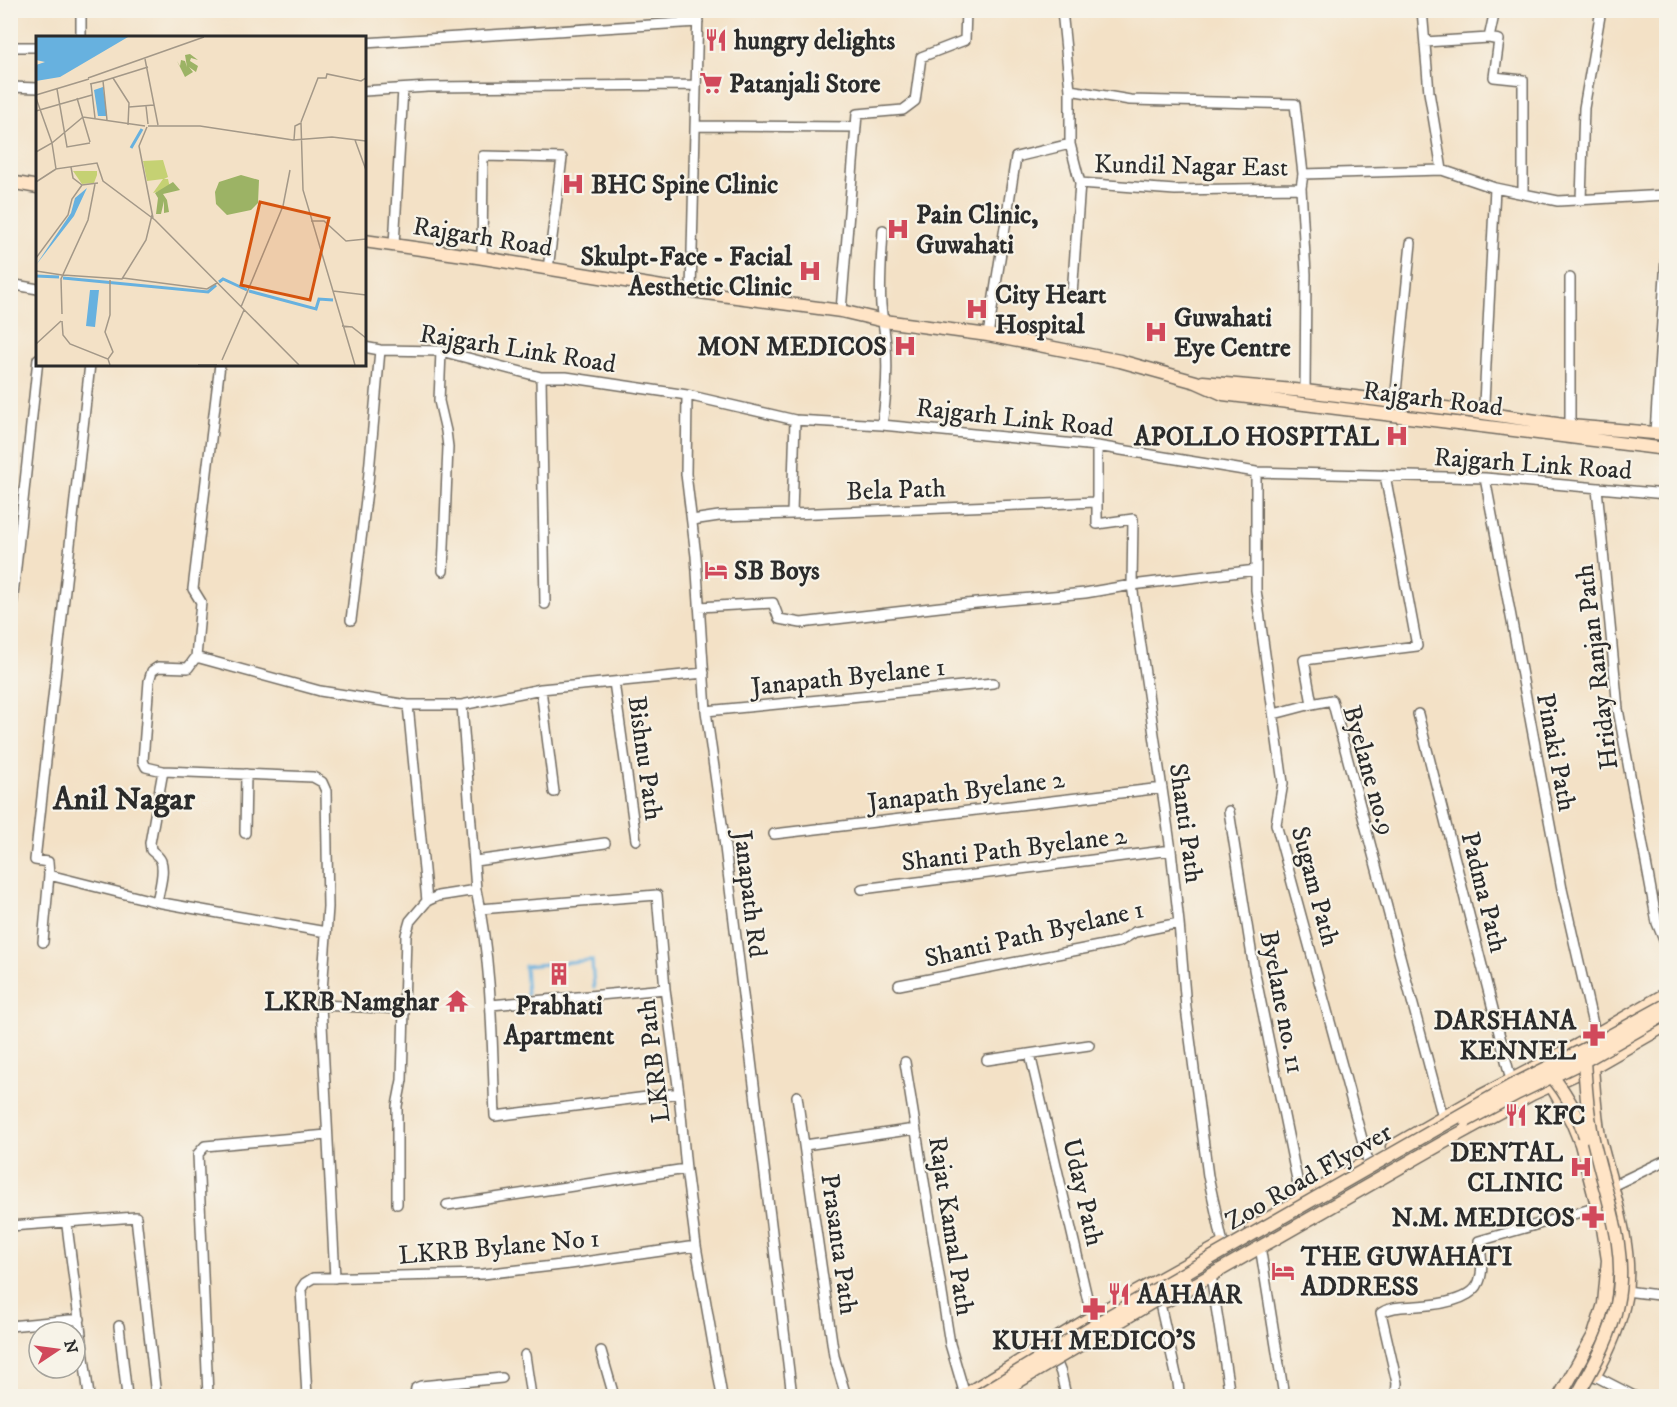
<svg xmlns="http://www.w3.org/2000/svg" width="1677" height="1407" font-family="'IM FELL DW Pica',serif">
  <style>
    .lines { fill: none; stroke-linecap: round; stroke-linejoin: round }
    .stream { stroke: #67b1df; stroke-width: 3 }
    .street-casing { stroke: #716b61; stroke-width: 12 }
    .secondary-casing { stroke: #716b61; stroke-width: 15 }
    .street { stroke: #fff; stroke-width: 9 }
    .secondary { stroke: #ffe4c6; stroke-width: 12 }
    .secondary-bridge-casing { stroke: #716b61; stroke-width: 15; stroke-linecap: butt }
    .secondary-bridge { stroke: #ffe4c6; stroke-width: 12 }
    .labels { text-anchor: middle; stroke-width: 4.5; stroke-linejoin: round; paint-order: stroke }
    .poi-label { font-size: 26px; font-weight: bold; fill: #2b2b2b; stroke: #f7f3e8; text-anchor: start }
    .street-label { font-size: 26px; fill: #2b2b2b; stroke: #f7f3e8 }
    .district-label { font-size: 32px; font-weight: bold; fill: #2b2b2b; stroke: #f7f3e8 }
    .inset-river { fill: none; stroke: #67b1df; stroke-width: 3 }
    .inset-road { fill: none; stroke: #a39888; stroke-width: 1.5 }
    .view { fill: #d5540f; fill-opacity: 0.15; stroke: #d5540f; stroke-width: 3 }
    .inset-edge { fill: none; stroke: #2b2b2b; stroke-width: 3 }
  </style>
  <rect width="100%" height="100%" fill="#f7f3e8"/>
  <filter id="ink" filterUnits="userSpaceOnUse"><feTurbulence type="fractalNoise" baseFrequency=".0167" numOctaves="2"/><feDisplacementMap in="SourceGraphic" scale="12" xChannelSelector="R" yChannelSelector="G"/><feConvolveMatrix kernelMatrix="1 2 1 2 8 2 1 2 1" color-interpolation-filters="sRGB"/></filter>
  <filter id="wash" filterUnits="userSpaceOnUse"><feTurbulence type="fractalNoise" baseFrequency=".008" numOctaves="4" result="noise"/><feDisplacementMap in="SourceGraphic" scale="24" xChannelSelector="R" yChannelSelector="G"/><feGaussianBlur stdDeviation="1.35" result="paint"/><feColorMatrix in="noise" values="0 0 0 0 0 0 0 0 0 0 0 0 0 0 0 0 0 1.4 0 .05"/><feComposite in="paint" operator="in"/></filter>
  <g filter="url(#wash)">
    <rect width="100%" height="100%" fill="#f3e1c6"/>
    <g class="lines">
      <path class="stream" d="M527,995L525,966L592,960L594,988"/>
    </g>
  </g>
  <g filter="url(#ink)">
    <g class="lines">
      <g class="street-casing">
        <path id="street" d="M1422,10L1429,92L1442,170
          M1495,10L1489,38L1499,40L1494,77L1523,80V194
          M81,38V10
          M1425,42L1489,38
          M364,43L698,22
          M10,47H38
          M10,87L38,88
          M1070,90L1130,100L1295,104L1303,174L1301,188L1306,274L1305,391
          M364,91L428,87L696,85
          M695,126L856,127
          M1070,144L1080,183L1175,190L1301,188
          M1303,174L1442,170L1495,188L1558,201L1666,195
          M1581,200L1584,108L1601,10
          M394,245L403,89
          M482,258L483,156L562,158L548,269
          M1570,278V426
          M10,284L38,289
          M691,291L698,10
          M1072,295L1080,183
          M841,311L857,114L903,110L915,101L921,57L965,40L966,10
          M988,335L1016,157L1070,144V90L1062,10
          M364,347L380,350L441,351L541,377H566L687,395L795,420L882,425L1097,446L1256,472L1485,478L1666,494
          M441,351L439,401L446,431L448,447L443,571
          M220,364L193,589L201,602L196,657L320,691L408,705H462L541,689L704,673
          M541,377L545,604
          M687,395L686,474L696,556L706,711L723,831L792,1396
          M1393,401L1396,392L1411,243
          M1482,413L1484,403L1495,188
          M795,420L792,514L1096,502
          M882,425C886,399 888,372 886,346C885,332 882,318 881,305C879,282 882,254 883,230
          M1655,433L1666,259
          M1097,446V524L1133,519L1132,585L1171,850L1179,923L1186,1008L1208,1176L1223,1244
          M1256,472V590L1283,783L1276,824L1368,1161
          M1385,475L1417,646L1304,660L1312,704L1332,700L1443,1118
          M1485,478L1562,889L1595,1033
          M1597,488L1618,709L1657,923L1666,945
          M692,520L719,516L792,514
          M699,607L773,603L779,619L801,623L966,604L1085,593L1132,585L1256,570
          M351,620L368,483L380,350
          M10,624L38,359
          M196,657L188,668L158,667L152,671L149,681L143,761L146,767L163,771L313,777L322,782L326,791L328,907L321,1005L335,1278
          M614,682L636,840
          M541,689L554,792
          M408,705L427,901
          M462,705L476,890C492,963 492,1042 495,1116L679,1093
          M706,711L993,683
          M1274,714L1312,704
          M1418,714L1511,1080
          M1229,811L1254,969L1301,1199
          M245,833L246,774
          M774,834L1162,788
          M475,861L605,843
          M49,875L157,902L326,932
          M862,889L1171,850
          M157,902C159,890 165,872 161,861C159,856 154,853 151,850L150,843L163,771
          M480,909L657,895L665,989L679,1093L686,1169L696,1246L722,1396
          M43,942L49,875L48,862L35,860L90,364
          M899,985L1119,942L1135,932L1179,923
          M321,1005L404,1009L406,935L410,921L427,901L438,896L476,890
          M491,1005L665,989
          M1030,1054L1093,1323
          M987,1060L1089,1045
          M905,1062L950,1344L965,1395
          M797,1096L834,1356L846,1396
          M805,1145L915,1129
          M1612,1186L1666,1160
          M397,1204V1106L402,1080L404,1009
          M447,1205L686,1169
          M69,1223L67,1226L89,1396
          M10,1226L136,1217L156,1396
          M1260,1246L1284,1396
          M1211,1275L1230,1396
          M1626,1291L1666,1296
          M1160,1304L1178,1383L1179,1391L1177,1396
          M10,1326L80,1319
          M119,1326L127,1396
          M601,1351L614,1396
          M525,1355L531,1396
          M1057,1363L1061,1373L1066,1396
          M1595,1376L1634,1396
          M208,1396L198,1154L205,1146L327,1135
          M307,1396L301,1289L305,1283L313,1278L483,1274L570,1264L696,1246
          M415,1396L416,1388L421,1386L502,1378
          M1396,1396L1397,1383L1381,1313C1392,1306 1404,1307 1417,1306C1435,1305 1472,1301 1479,1282C1484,1269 1481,1254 1479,1241L1598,1207"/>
      </g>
      <g class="secondary-casing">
        <path id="secondary" d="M10,182L38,187
          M364,241L471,256L662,287L841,311L884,321L988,335L1120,361L1196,382L1223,394L1666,449
          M1203,382L1305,391L1470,411L1570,426L1666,434
          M1588,1061L1592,1067C1594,1090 1595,1113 1599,1136C1610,1185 1635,1248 1625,1298C1620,1325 1609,1350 1595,1375
          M1549,1081L1572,1122L1581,1144L1603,1228L1608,1260L1604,1304L1594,1335L1560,1396
          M1392,1147L1477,1098L1578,1045L1666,994
          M1252,1228L1359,1166
          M1166,1301L1446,1141L1532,1094L1598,1064L1666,1025
          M963,1396L1092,1317L1221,1245"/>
      </g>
      <use href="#street" class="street"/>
      <use href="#secondary" class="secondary"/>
      <g class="secondary-bridge-casing">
        <path id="secondary-bridge" d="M1552,1076C1567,1095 1578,1113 1585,1136
          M1466,1121L1518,1093L1584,1061L1666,1014
          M978,1396L1106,1318L1368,1168L1513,1085L1597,1043L1666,1005
          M994,1396L1186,1282
          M1577,1396C1593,1367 1611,1337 1617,1304C1628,1252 1608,1202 1596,1152C1588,1122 1586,1092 1584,1061"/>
      </g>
      <use href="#secondary-bridge" class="secondary-bridge"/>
    </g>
  </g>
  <defs>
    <g id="restaurant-bare" transform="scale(1.8)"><path d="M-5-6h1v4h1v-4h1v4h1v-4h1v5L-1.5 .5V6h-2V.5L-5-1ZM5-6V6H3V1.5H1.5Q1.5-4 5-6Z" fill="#d1495b" stroke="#f7f3e8" stroke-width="2.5" paint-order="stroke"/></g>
    <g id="supermarket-bare" transform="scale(1.8)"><path d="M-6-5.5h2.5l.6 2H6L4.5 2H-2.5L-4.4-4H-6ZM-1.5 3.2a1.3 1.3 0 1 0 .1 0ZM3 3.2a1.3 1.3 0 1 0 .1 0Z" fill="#d1495b" stroke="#f7f3e8" stroke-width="2.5" paint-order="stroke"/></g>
    <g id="hospital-bare" transform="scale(1.8)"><path d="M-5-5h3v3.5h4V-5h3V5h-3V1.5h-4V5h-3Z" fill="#d1495b" stroke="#f7f3e8" stroke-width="2.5" paint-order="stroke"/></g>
    <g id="hotel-bare" transform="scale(1.8)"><path d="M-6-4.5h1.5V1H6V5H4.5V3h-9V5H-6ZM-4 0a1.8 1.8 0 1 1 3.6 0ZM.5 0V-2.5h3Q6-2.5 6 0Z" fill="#d1495b" stroke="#f7f3e8" stroke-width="2.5" paint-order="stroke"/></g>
    <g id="building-bare" transform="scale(1.8)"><path d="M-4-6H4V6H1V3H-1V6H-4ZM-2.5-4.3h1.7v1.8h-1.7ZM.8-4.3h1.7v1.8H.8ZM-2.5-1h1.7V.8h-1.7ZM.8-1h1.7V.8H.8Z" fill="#d1495b" stroke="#f7f3e8" stroke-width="2.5" paint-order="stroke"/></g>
    <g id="temple-bare" transform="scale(1.8)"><path d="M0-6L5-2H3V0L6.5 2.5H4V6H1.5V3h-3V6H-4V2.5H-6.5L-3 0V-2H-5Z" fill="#d1495b" stroke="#f7f3e8" stroke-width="2.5" paint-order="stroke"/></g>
    <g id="pharmacy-bare" transform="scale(1.8)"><path d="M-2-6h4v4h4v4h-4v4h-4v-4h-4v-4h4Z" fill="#d1495b" stroke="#f7f3e8" stroke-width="2.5" paint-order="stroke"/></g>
  </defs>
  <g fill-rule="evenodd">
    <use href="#restaurant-bare" x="716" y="40"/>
    <use href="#supermarket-bare" x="711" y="83"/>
    <use href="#hospital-bare" x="573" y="184"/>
    <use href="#hospital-bare" x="898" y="229"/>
    <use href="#hospital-bare" x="810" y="271"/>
    <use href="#hospital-bare" x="977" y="309"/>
    <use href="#hospital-bare" x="1156" y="332"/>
    <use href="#hospital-bare" x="905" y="346"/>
    <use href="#hospital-bare" x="1397" y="436"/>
    <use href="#hotel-bare" x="716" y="570"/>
    <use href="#building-bare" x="559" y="974"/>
    <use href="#temple-bare" x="457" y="1001"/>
    <use href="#pharmacy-bare" x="1594" y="1035"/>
    <use href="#restaurant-bare" x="1516" y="1115"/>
    <use href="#hospital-bare" x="1581" y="1167"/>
    <use href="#pharmacy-bare" x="1593" y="1217"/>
    <use href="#hotel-bare" x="1283" y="1271"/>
    <use href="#restaurant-bare" x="1119" y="1294"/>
    <use href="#pharmacy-bare" x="1094" y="1309"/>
  </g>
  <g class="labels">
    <g class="poi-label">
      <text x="734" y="49">hungry delights</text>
      <text x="729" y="92">Patanjali Store</text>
      <text x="591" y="193">BHC Spine Clinic</text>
      <text x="916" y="223">Pain Clinic,<tspan x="916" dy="30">Guwahati</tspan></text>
      <text x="792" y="265" text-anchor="end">Skulpt-Face - Facial<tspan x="792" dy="30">Aesthetic Clinic</tspan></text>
      <text x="995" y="303">City Heart<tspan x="995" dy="30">Hospital</tspan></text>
      <text x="1174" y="326">Guwahati<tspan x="1174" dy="30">Eye Centre</tspan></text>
      <text x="887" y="355" text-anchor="end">MON MEDICOS</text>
      <text x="1379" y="445" text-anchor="end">APOLLO HOSPITAL</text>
      <text x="734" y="579">SB Boys</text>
      <text x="439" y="1010" text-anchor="end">LKRB Namghar</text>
      <text x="559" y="1014" text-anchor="middle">Prabhati<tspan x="559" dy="30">Apartment</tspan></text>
      <text x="1576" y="1029" text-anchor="end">DARSHANA<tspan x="1576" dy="30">KENNEL</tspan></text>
      <text x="1534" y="1124">KFC</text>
      <text x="1563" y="1161" text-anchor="end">DENTAL<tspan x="1563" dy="30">CLINIC</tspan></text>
      <text x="1575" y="1226" text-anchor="end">N.M. MEDICOS</text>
      <text x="1301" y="1265">THE GUWAHATI<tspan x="1301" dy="30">ADDRESS</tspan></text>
      <text x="1137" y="1303">AAHAAR</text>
      <text x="1094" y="1349" text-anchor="middle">KUHI MEDICO'S</text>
    </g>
    <g class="street-label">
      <text transform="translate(1191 165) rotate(1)" y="9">Kundil Nagar East</text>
      <text transform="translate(483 236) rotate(9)" y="9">Rajgarh Road</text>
      <text transform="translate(518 348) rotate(9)" y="9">Rajgarh Link Road</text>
      <text transform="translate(1433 398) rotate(7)" y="9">Rajgarh Road</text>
      <text transform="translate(1015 417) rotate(6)" y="9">Rajgarh Link Road</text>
      <text transform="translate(1533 463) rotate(4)" y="9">Rajgarh Link Road</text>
      <text transform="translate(896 489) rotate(-2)" y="9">Bela Path</text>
      <text transform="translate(1596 667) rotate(-97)" y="9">Hriday Ranjan Path</text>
      <text transform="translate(848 676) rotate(-6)" y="9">Janapath Byelane 1</text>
      <text transform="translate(1557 752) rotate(79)" y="9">Pinaki Path</text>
      <text transform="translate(646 758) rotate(82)" y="9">Bishnu Path</text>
      <text transform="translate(1370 770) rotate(74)" y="9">Byelane no.9</text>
      <text transform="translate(966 790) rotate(-7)" y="9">Janapath Byelane 2</text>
      <text transform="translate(1187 823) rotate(82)" y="9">Shanti Path</text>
      <text transform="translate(1014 848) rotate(-7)" y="9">Shanti Path Byelane 2</text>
      <text transform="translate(1316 886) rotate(75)" y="9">Sugam Path</text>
      <text transform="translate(1485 892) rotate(76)" y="9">Padma Path</text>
      <text transform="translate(751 894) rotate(83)" y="9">Janapath Rd</text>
      <text transform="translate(1034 933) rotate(-13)" y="9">Shanti Path Byelane 1</text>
      <text transform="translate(1283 1002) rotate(79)" y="9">Byelane no. 11</text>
      <text transform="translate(653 1061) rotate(-97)" y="9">LKRB Path</text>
      <text transform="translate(1308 1176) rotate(-30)" y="9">Zoo Road Flyover</text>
      <text transform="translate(1084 1192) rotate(77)" y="9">Uday Path</text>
      <text transform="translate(952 1226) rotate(81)" y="9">Rajat Kamal Path</text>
      <text transform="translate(840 1244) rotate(82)" y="9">Prasanta Path</text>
      <text transform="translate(499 1246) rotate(-5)" y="9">LKRB Bylane No 1</text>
    </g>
    <g class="district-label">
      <text x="124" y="809">Anil Nagar</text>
    </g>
  </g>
  <g transform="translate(36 36)">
    <rect width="330" height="330" fill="#f3e1c6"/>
    <path d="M127,124L132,141L128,143H132L134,152L117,157L127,143L111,145L107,125ZM37,135H61V139L58,147L46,148Z" fill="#c5d173"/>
    <path d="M154,18L162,24L155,22L154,25L162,30L160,36L153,31L157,36L149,41L141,25L144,30L145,24L149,25L151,31L149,19ZM205,139L223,144L222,167L215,174L191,179L180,168L179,156L183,146ZM137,146L144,154L127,158L131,164L133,176L128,177V165L125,178H120L122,162L119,157Z" fill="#9cb365"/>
    <path d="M0,1H92L24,41L0,45V29L9,26L0,24ZM67,51L71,80H62L58,54ZM51,152L38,180L0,229L35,177L39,162ZM54,254H63L59,291L50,290Z" fill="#67b1df"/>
    <path class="inset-river" d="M95,112L106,93M0,240L23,241M27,242L172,256L180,249M183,246L187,243L211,254M213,255L280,273L283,263L297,264"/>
    <path class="inset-road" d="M109,23L122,89M52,42L168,1M77,42L93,67L92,89M67,45L112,31M54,48L67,45L71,84M55,48L59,82M21,53L31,111L54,107M0,59L53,43M0,62L16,107L0,116M41,62L54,106M110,70L112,88M93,71L118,69M0,75L56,59M265,86L282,42H290L291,38L325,45L330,42M109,90L47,81L16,107L20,133L61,127L67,145L119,184L263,329M112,90H164L257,104L296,101L330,105M111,91L103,110L117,182M258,104L259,90L265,87L267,154L319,329M319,104L330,134M35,131L37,142L46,149L62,147M0,146L20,133M275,185H288L310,205L330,203M0,222L32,179L36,163L46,149M0,235L26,239M27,239L86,243L110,204L116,179M87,242L171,253L181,247M297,255L330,259M205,271L247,170L254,134M26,278L25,243L52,184L59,148M26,285L27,299L34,308L72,323L74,329M306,290L316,291L330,302M0,308L25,285M72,323L77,316L69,296L74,279V244M186,324L208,274M162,329H181"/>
    <path class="view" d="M224,166L293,182L274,264L205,249Z"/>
    <rect width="330" height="330" class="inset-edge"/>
  </g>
  <rect width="1677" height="1407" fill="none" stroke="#f7f3e8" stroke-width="36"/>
  <g transform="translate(57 1350) rotate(77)"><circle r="28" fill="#f7f3e8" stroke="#a5a39c" stroke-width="1.5"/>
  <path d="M0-4.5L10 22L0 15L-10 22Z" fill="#d1495b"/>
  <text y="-9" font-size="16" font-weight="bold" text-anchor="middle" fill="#2b2b2b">N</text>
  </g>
</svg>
